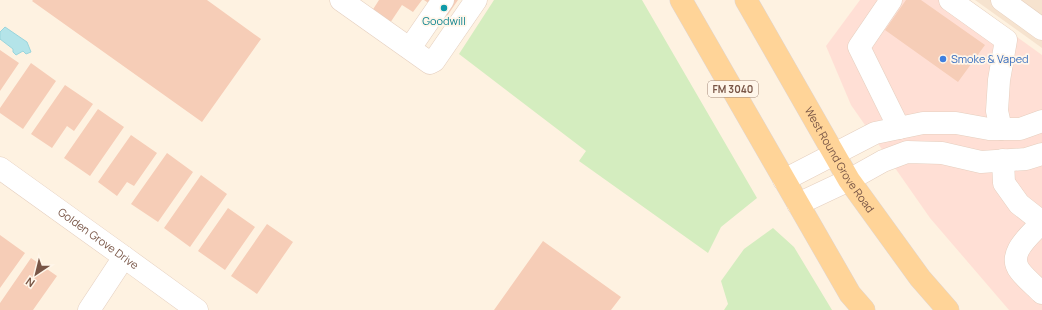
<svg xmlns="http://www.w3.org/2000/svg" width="1042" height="310" font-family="Manrope,sans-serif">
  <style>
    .residential { fill: #f6e3cf }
    .commercial { fill: #ffdfd5 }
    .green { fill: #d4edbf }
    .water { fill: #b4e4e9; stroke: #9ad5dc }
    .building { fill: #f6cdb7 }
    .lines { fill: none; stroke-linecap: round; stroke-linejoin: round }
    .minor-casing { stroke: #e5cfbf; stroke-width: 23 }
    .major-casing { stroke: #dfd6d3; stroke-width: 23 }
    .minor { stroke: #fff; stroke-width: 22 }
    .major { stroke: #ffd498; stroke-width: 22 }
    .culture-dot { fill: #0f9aa8; stroke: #fff6ea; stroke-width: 1.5 }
    .shop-dot { fill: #3f7fe0; stroke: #fff6ea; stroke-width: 1.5 }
    .labels { text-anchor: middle; stroke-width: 3.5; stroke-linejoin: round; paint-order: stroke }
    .shield { fill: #fff6ea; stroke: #a08577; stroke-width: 1 }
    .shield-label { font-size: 10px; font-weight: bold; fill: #785546 }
    .culture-label { font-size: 11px; fill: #0d838f; stroke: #fff6ea }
    .shop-label { font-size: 11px; fill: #366cbe; stroke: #fff6ea; text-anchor: start }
    .street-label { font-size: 11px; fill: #785546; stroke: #fff6ea }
  </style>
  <rect width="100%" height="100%" fill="#fef2e1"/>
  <path class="residential" d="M975,0H1042V48Z"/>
  <path class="commercial" d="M860,0H966L1042,55V310H1009L930,218L851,105L826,46Z"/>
  <path class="green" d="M494,0H642L757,198L721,227L708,253L579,161L586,151L459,54Z
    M773,228L794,247L832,310H724L728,304L721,281L744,249Z"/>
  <path class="water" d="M5,27L27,42L31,52L26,54L23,51L16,55L13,52V49L0,39V32Z"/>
  <path class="building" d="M33,0H207L261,39L202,122L32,1Z
    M379,0H422L413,12L402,5L386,29L368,17Z
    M424,0H458L447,16Z
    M906,0H921L985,45L958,82L885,30Z
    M0,50L19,63L0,91Z
    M31,63L56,81L23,129L0,113V108Z
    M65,85L93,104L74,131L67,126L52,148L31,134Z
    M98,109L124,127L90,176L64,158Z
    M131,135L157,153L134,186L127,182L117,196L98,182Z
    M167,153L193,172L158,222L131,204Z
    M201,175L227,194L190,247L164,228Z
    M228,208L255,227L225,270L198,251Z
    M267,224L293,242L257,294L231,276Z
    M0,235L25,253L0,288Z
    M543,241L621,297L611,310H494Z
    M31,258L57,276L33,310H0V303Z"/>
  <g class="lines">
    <g class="minor-casing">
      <g id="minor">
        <path d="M341,0L430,63L434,61L476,0"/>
        <path d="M891,0L859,47L899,128"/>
        <path d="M950,0L1006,40L999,80L997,111L1001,129"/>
        <path d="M1002,0L1042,29"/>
        <path d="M410,48L443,0"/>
        <path d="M1003,160L1004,183L1019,204L1042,222"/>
        <path id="s1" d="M0,168L124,257L197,310"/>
        <path d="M784,180L875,133L923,123H956L989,129H1020L1042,121"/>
        <path d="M798,204L849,180L883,161L907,152L942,153L981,162L1026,159L1042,154"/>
        <path d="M1042,222C1031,235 1006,253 1020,271C1026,279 1035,286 1042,293"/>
        <path d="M89,310L124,257"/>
      </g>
    </g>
    <g class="major-casing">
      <g id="major">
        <path d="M681,0L850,294L864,310"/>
        <path id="s2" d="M746,0L849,180L920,278L948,310"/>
      </g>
    </g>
    <use href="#minor" class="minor"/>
    <use href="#major" class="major"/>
  </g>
  <circle class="culture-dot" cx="444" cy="8" r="4"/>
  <circle class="shop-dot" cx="943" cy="59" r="4"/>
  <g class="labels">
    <rect class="shield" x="708" y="81" width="50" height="16" rx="3"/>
    <g class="shield-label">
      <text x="733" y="93">FM 3040</text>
    </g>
    <g class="culture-label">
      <text x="444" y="25">Goodwill</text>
    </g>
    <g class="shop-label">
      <text x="951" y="63">Smoke &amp; Vaped</text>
    </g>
    <g class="street-label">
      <text dy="4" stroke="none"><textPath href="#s2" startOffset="185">West Round Grove Road</textPath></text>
      <text dy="4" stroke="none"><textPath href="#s1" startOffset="121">Golden Grove Drive</textPath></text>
    </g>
  </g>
  <g transform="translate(36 274) rotate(215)" stroke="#fff6ea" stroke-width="3" paint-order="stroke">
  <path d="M0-3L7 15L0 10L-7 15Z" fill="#785546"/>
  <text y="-6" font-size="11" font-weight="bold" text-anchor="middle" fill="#785546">N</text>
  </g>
</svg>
